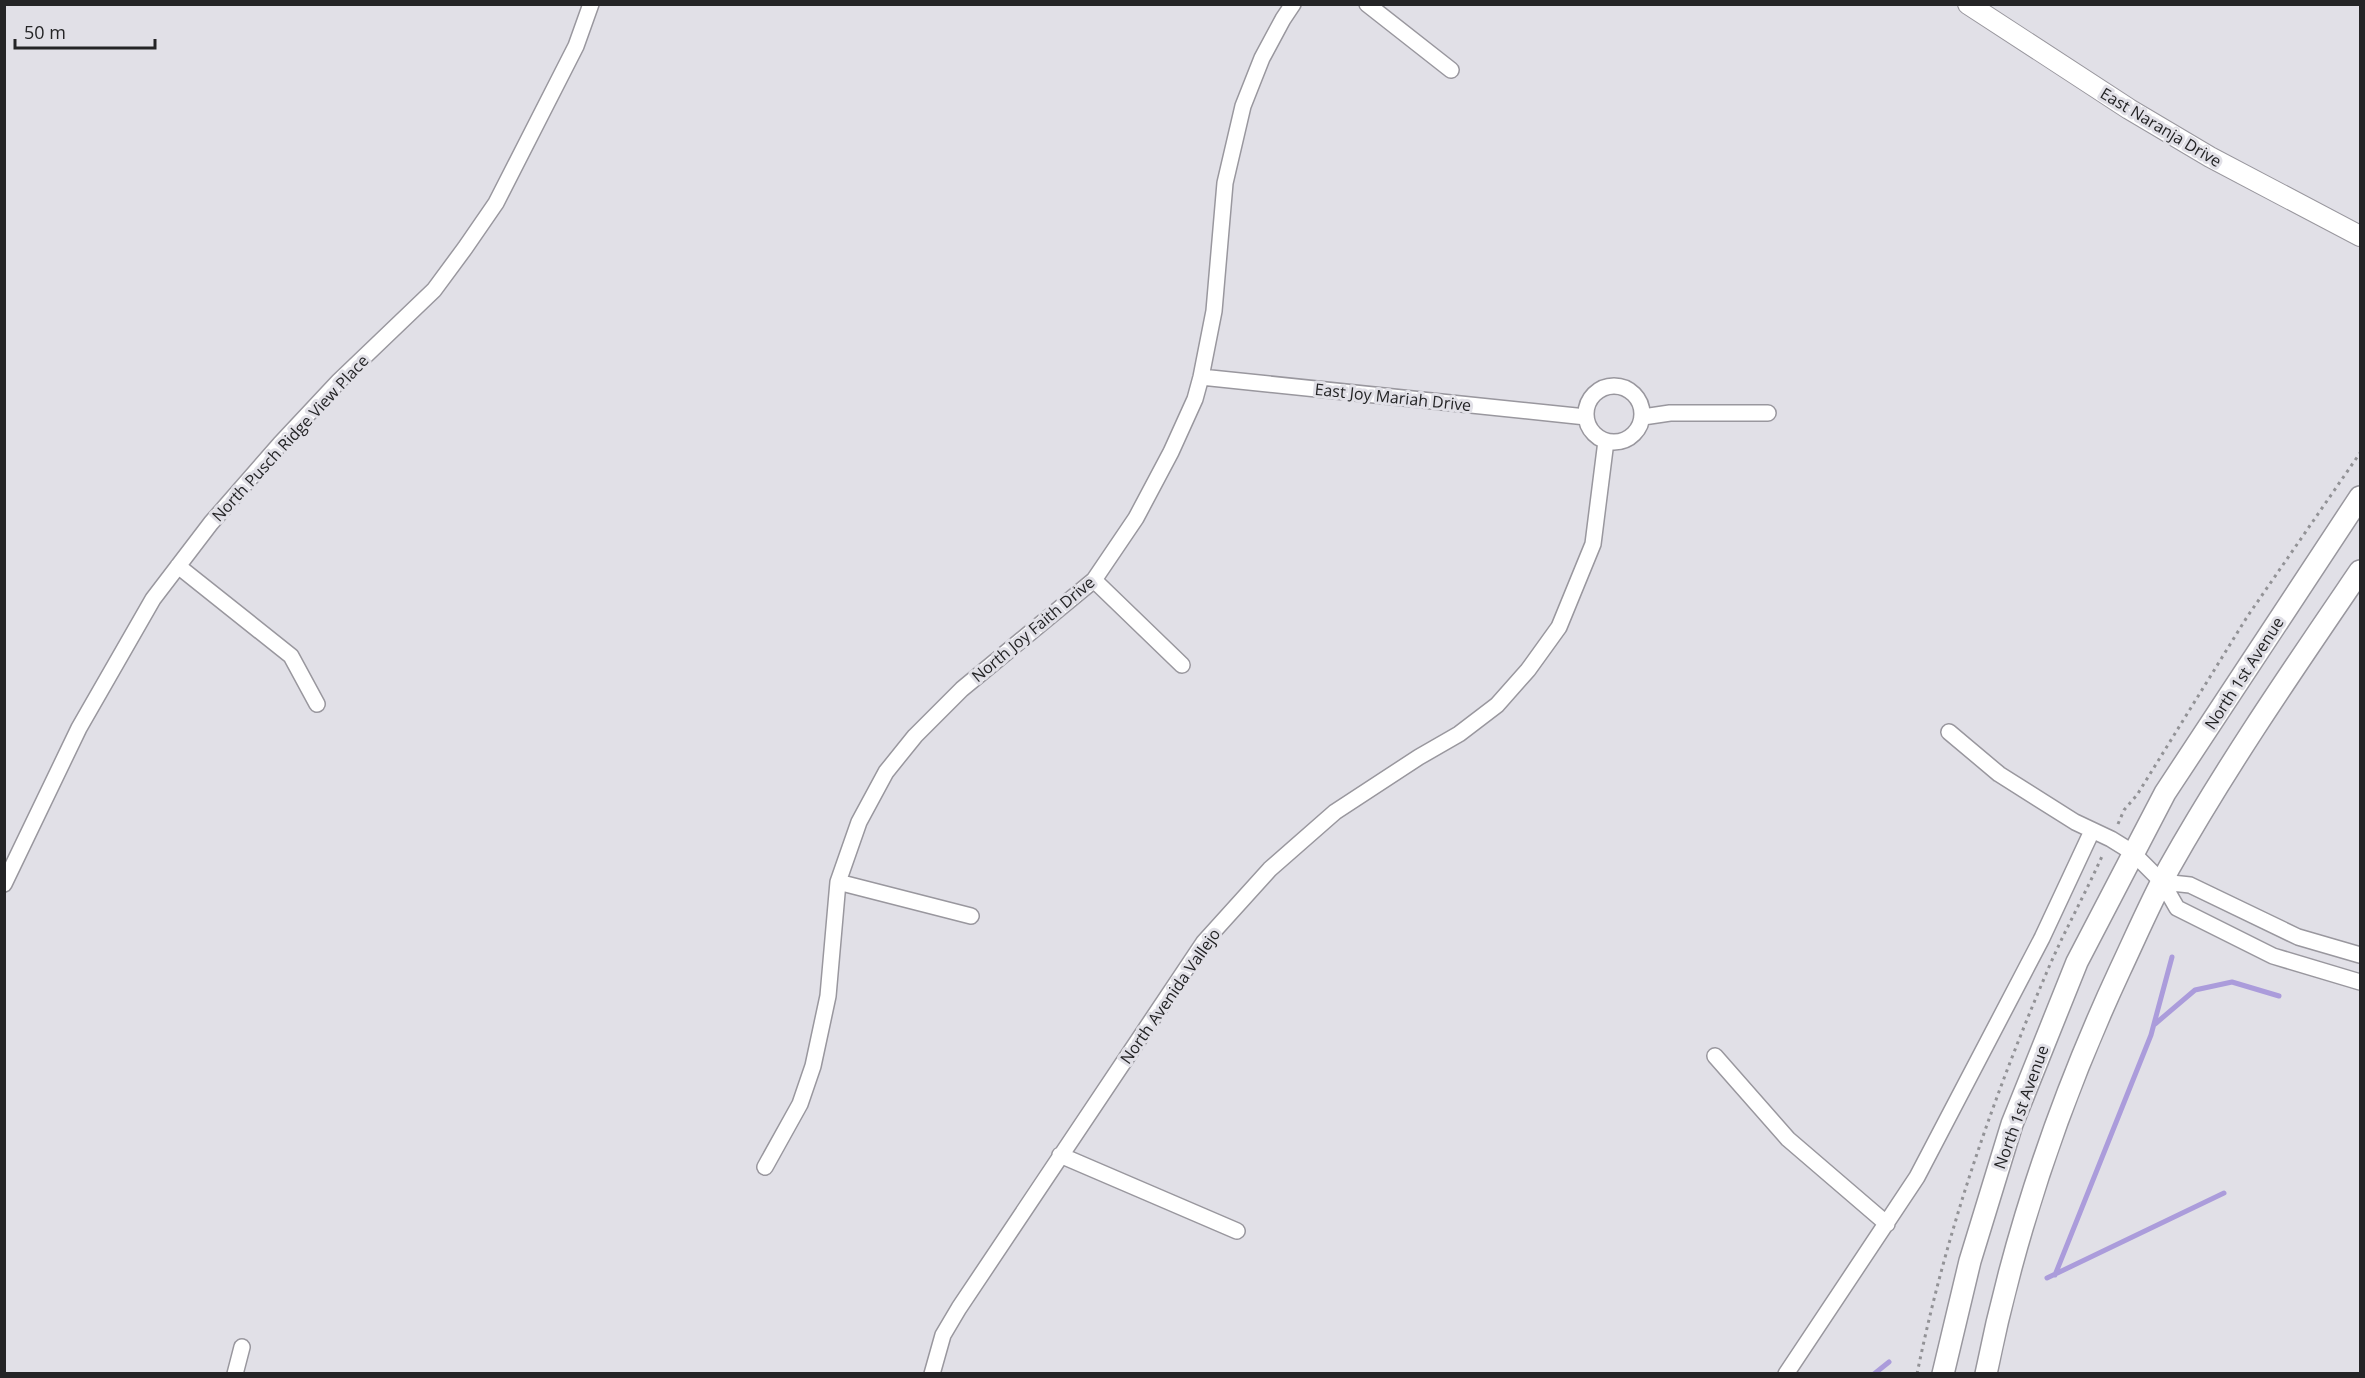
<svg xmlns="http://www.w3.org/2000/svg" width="2365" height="1378" font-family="'Open Sans',sans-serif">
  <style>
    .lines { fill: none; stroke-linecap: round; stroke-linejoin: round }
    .stream { stroke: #ab9cdb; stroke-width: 5 }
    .minor-casing { stroke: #99979e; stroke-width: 18 }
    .tertiary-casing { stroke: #99979e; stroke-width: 22 }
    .secondary-casing { stroke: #99979e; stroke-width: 24 }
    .path { stroke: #929296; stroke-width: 3; stroke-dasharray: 3 4.5; stroke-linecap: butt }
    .minor { stroke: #fff; stroke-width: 15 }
    .tertiary { stroke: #fff; stroke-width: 20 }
    .secondary { stroke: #fff; stroke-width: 21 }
    .labels { text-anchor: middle; stroke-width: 6; stroke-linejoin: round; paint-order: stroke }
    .street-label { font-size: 16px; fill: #242426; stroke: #e1e0e7 }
  </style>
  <rect width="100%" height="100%" fill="#e1e0e7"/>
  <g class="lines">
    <path class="stream" d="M2155,1024L2195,990L2232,982L2279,996
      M2055,1275L2151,1035L2172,957
      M2047,1278L2224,1193
      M1874,1374L1889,1362"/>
    <g class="minor-casing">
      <path id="minor" d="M1367,4L1451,70
        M1201,377L1586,417
        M1586 414a28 28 0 1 1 56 0a28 28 0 1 1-56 0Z
        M1643,417L1670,413H1768
        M178,566L291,656L317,704
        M1094,580L1182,665
        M1949,732L1999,774L2075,822L2111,839L2132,852L2162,882L2177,908L2273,956L2360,982
        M838,882L971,916
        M2162,882L2190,885L2298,937L2360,955
        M4,884L79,728L153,599L211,523L280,444L339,381L434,290L465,248L496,203L576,46L591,4
        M1715,1056L1788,1139L1887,1224
        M1060,1155L1237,1231
        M765,1167L800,1104L813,1066L828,996L838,882L859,822L886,772L915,736L962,689L1094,580L1136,518L1171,452L1195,399L1201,377L1214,311L1225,183L1243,106L1262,58L1283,19L1293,4
        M235,1374L242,1347
        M932,1374L943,1335L959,1308L1204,942L1270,869L1335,812L1419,757L1459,734L1497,705L1528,670L1559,627L1593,544L1606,441
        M1786,1374L1917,1177L2042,938L2092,831"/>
    </g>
    <g class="tertiary-casing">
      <path id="tertiary" d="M1968,4L2129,109L2210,157L2360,236"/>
    </g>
    <g class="secondary-casing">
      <path id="secondary" d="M1943,1374L1970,1261L2012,1124L2077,962L2165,793L2360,497
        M1986,1374C2014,1234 2060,1099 2120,970C2136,936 2151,901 2169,868C2227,765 2294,668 2360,571"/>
    </g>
    <path class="path" d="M2118,824L2124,810L2137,795L2247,617L2360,453
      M1917,1374C1945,1236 1991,1103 2046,974C2063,933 2085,895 2103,854"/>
    <use href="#minor" class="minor"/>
    <use href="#tertiary" class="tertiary"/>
    <use href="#secondary" class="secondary"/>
  </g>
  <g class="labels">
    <g class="street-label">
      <text transform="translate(2161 127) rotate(31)" y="6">East Naranja Drive</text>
      <text transform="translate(1393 397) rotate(6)" y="6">East Joy Mariah Drive</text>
      <text transform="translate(290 438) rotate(-47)" y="6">North Pusch Ridge View Place</text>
      <text transform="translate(1033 629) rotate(-40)" y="6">North Joy Faith Drive</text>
      <text transform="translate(2244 673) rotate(-57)" y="6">North 1st Avenue</text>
      <text transform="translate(1170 996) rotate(-55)" y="6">North Avenida Vallejo</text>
      <text transform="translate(2021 1107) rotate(-70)" y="6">North 1st Avenue</text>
    </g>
  </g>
  <rect width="2365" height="1378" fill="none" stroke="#242426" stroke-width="12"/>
  <path d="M15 39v9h140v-9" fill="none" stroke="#242426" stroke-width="3"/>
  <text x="24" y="39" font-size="18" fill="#242426" stroke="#e1e0e7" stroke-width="4.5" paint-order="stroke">50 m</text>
</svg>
